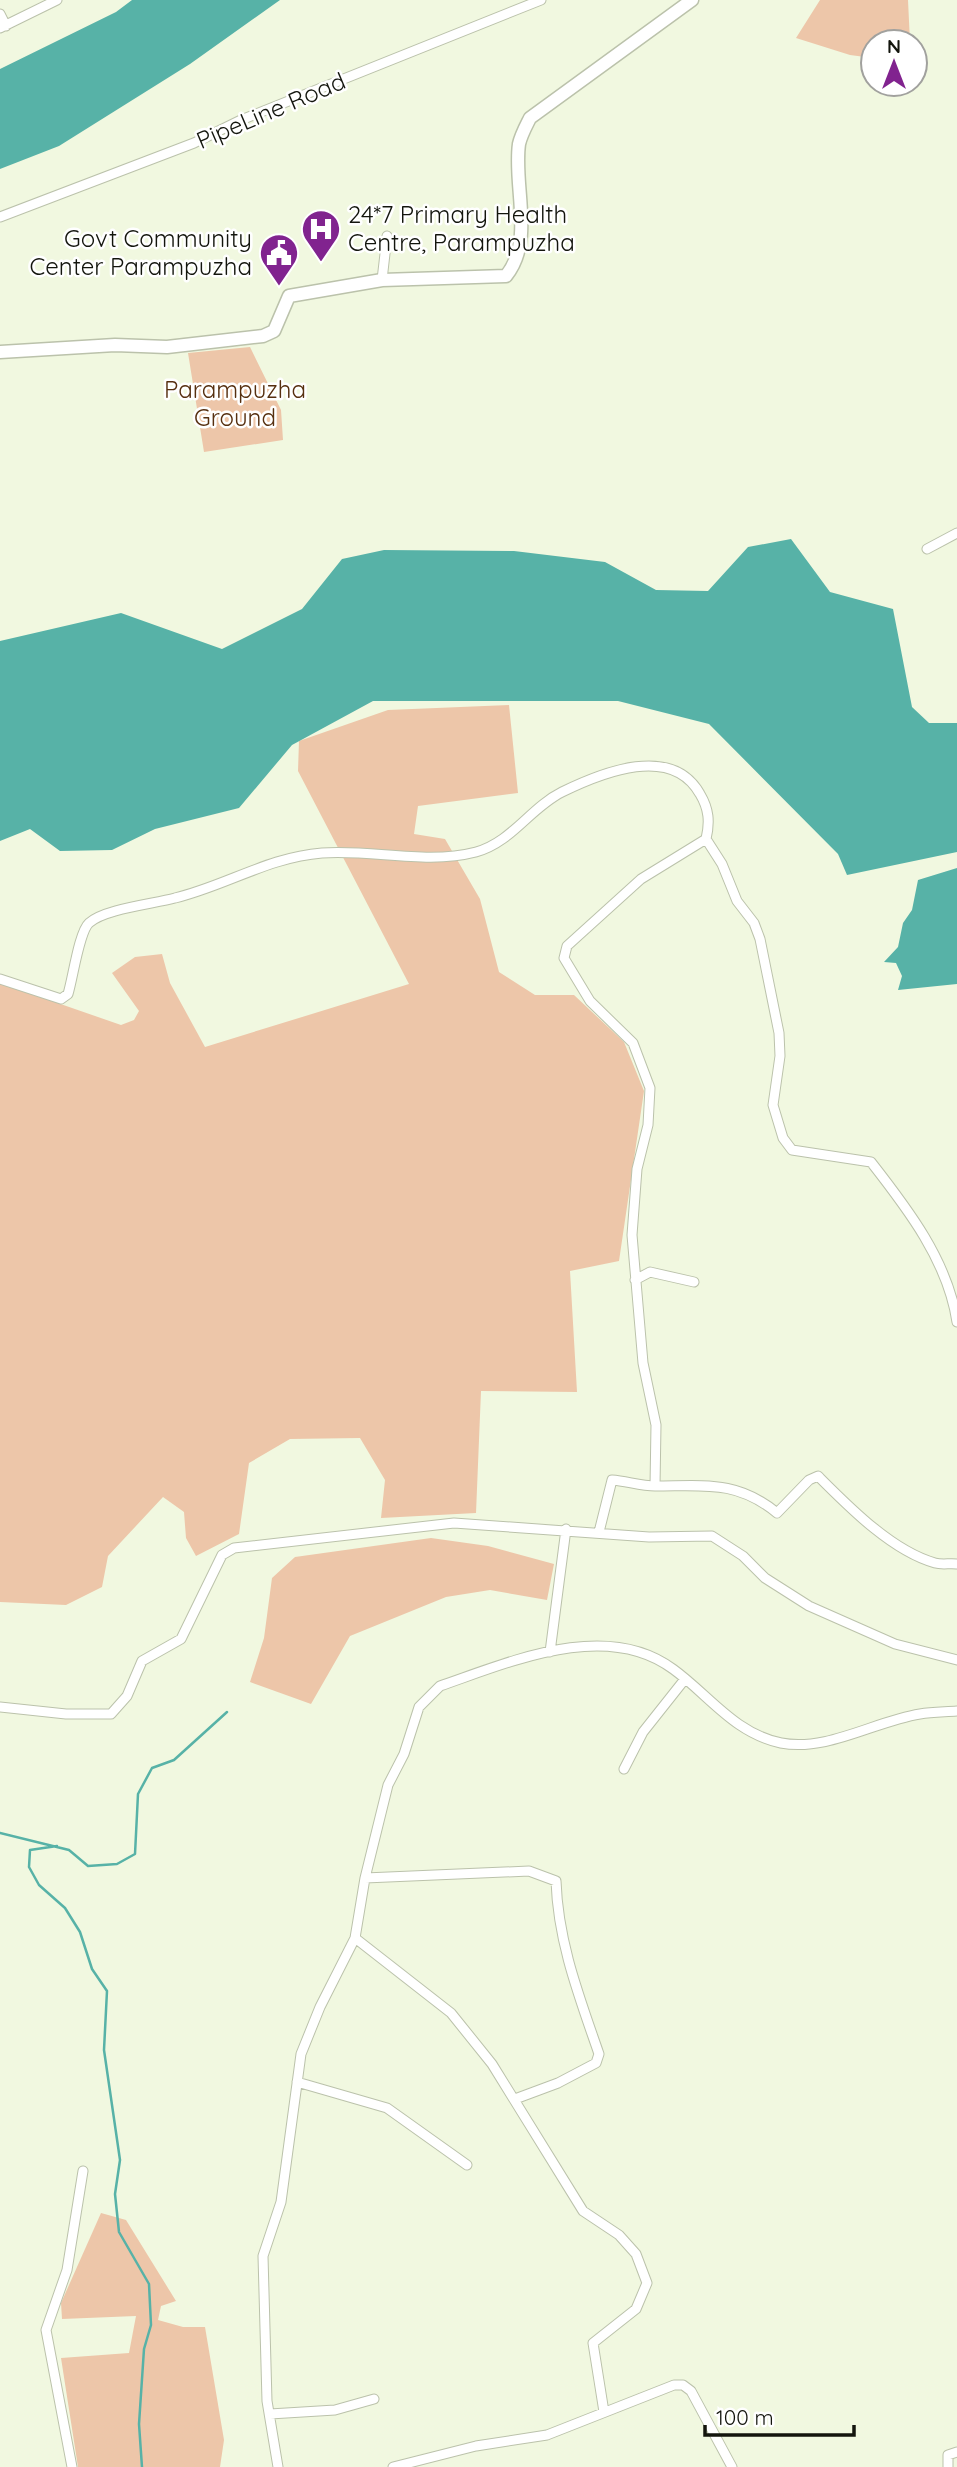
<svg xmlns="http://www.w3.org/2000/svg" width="957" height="2467" font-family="Quicksand,sans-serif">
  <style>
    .green { fill: #edc6a9 }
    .water { fill: #57b2a7 }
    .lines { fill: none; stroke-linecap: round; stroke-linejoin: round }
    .stream { stroke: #57b2a7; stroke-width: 2.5 }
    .minor-casing { stroke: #bbc2ab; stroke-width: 11 }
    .secondary-casing { stroke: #bbc2ab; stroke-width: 15 }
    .minor { stroke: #fff; stroke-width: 9 }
    .secondary { stroke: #fff; stroke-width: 12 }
    .labels { text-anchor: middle; stroke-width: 5; stroke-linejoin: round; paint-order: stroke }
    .street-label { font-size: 24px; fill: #13150d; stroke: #fff }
    .poi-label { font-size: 24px; fill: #13150d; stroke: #fff; text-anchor: start }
    .park-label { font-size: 24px; fill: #562f0f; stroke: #fff }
  </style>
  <rect width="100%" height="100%" fill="#f1f8e0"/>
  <path class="green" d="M820,0H908L910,42H873V58L850,55L796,38Z
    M250,347L281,410L283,440L204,452L188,353Z
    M509,705L518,793L418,806L414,834L445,839L480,899L499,972L535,995H574L624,1042L644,1091L619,1261L570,1271L577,1392L481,1391L476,1513L381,1518L385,1480L360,1438L290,1439L249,1463L239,1534L196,1556L186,1538L184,1512L163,1497L108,1556L102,1587L66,1605L0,1602V983L121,1025L134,1020L139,1011L112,973L135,957L162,954L170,983L205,1047L409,984L298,771L299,741L388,710Z
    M431,1538L488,1546L554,1564L547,1600L490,1590L446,1597L350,1636L311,1704L250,1682L264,1638L272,1578L295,1557Z
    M101,2213L126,2220L176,2301L161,2306L158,2320L183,2327H205L224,2440L220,2467H78L61,2358L129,2353L136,2316L62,2319L61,2303Z"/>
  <path class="water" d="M132,0H280L190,64L59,146L0,169V69L116,12Z
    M791,539L830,592L893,609L912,707L929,723H957V852L847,875L838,854L709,724L618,701H373L292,745L239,808L155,829L112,850L60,851L30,829L0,841V641L121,613L222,649L302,609L342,559L384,550L514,551L605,562L656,590L708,591L748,547Z
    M957,868V984L898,990L902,976L896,963L884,962L898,947L903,923L912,910L918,880Z"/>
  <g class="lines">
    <path class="stream" d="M0,1833L69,1850L88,1866L117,1864L135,1854L138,1794L152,1768L174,1760L227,1712
      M57,1846L30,1850L29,1867L39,1885L65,1908L80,1932L92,1969L107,1991L104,2050L120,2160L115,2194L119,2232L149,2284L151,2325L144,2349L139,2424L142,2467"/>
    <g class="minor-casing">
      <path id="minor" d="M0,14L6,26
        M0,28L57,0
        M0,217L194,143L241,120L541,0
        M382,280L387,236
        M927,549L957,533
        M706,839L722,864L737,901L754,923L760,939L779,1033L780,1056L773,1105L783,1138L792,1150L871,1162C907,1208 948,1261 957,1322
        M0,979L61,999L68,994C73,978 79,932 89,923C104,909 153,904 175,898C225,886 269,857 322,853C372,849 426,865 476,852C512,842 530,808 562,792C603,772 672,744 700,794C709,809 710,822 706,839L641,879L567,946L564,958L590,1001L633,1043L650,1088L648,1125L637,1169L632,1235L643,1363L656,1425L655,1486
        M635,1280L650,1272L694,1282
        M599,1532L612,1480C626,1481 641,1486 655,1486C704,1486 737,1480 777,1513L809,1480L818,1476C849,1507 892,1551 935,1563C942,1565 950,1563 957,1564
        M550,1652L566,1529
        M0,1707L66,1714H111L127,1696L142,1661L181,1639L222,1555L234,1548L454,1523L649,1537L712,1536L743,1556L765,1578L809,1606L895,1644L957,1660
        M624,1769L643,1732L685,1679
        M365,1878L529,1871L556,1881C558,1942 579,1996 599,2054L596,2063L558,2083L515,2099
        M355,1938L451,2013L492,2064L583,2211L619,2235L636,2254L647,2283L636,2309L593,2343L604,2412
        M297,2082L387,2108L467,2165
        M270,2414L335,2410L374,2399
        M72,2467L46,2330L67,2270L83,2171
        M278,2467L267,2401L263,2256L281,2202L301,2054L320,2007L355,1938L365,1878L388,1785L404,1754L419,1707L440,1686C510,1662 606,1619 673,1669C709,1695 734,1733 781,1743C827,1752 875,1721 920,1714C932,1712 945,1712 957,1711
        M393,2467L476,2446L547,2435L674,2385H683L691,2391L732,2467
        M948,2467V2455L957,2452"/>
    </g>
    <g class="secondary-casing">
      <path id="secondary" d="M0,352L115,345L167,347L263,336L274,331L289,296L382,280L506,276C535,240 513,186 519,144C521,135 526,126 530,118L692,0"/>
    </g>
    <use href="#minor" class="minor"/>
    <use href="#secondary" class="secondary"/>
  </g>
  <defs>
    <g id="hospital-pin" transform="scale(2.0125)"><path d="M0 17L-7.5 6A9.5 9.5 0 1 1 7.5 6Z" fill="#81238f" stroke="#fff"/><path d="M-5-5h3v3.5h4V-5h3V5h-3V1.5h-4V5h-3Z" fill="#fff"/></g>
    <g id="civic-pin" transform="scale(2.0125)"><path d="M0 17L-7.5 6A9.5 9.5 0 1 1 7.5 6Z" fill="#81238f" stroke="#fff"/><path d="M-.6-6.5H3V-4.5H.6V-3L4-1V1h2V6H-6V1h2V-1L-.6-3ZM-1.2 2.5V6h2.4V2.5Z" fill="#fff"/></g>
  </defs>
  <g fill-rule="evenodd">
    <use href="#hospital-pin" x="321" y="229"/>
    <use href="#civic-pin" x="279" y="253"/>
  </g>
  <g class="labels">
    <g class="street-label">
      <text transform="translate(271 111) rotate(-23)" y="8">PipeLine Road</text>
    </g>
    <g class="poi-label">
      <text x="348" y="223">24*7 Primary Health<tspan x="348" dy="28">Centre, Parampuzha</tspan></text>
      <text x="252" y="247" text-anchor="end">Govt Community<tspan x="252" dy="28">Center Parampuzha</tspan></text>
    </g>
    <g class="park-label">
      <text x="235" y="398">Parampuzha<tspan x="235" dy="28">Ground</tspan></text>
    </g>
  </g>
  <g transform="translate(894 63)"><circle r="33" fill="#ffffff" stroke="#a1a19e" stroke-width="2"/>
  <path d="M0-5L12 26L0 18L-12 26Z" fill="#81238f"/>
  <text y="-10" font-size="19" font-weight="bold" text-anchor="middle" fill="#13150d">N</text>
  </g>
  <path d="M705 2425v10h149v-10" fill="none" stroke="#13150d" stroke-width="3.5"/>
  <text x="716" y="2425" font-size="21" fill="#13150d" stroke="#ffffff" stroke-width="5" paint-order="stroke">100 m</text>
</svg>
